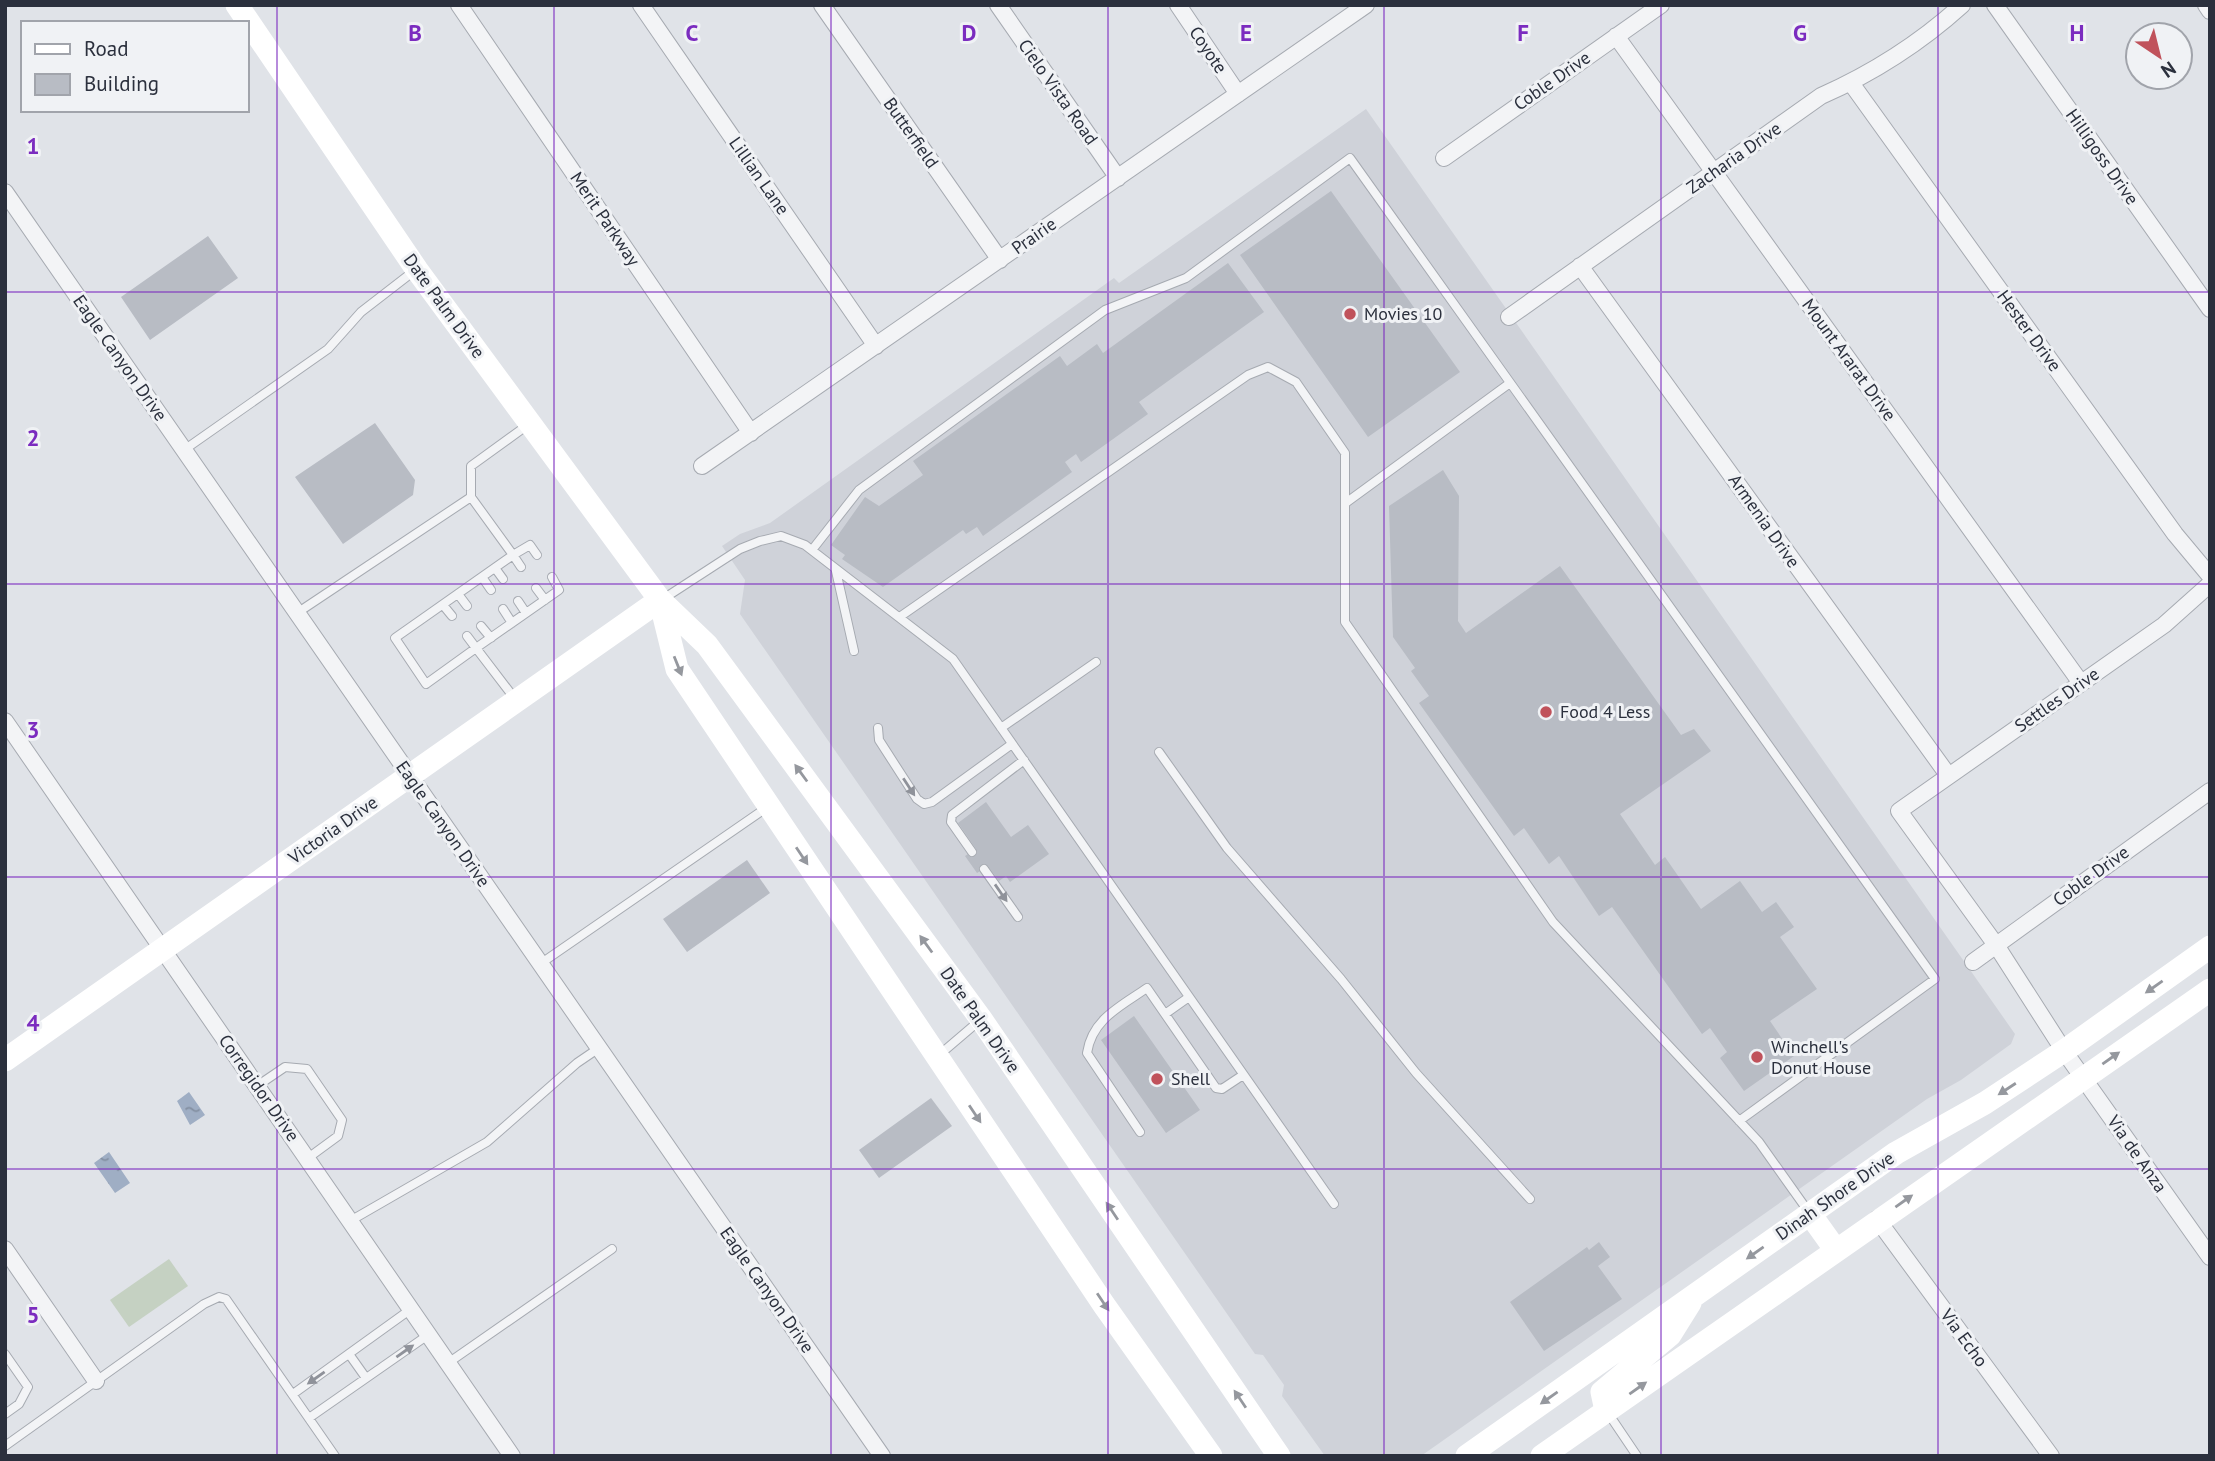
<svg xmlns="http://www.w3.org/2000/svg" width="2215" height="1461" font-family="'PT Sans',sans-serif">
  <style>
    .built { fill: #cfd2d9 }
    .grass { fill: #c5d1c2 }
    .water { fill: url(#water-ripples) }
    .building { fill: #b8bcc4 }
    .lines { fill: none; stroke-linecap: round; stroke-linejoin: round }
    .lane-casing { stroke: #a6aab1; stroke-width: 10 }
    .street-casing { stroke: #a6aab1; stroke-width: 18 }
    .lane { stroke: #f3f4f6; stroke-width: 8 }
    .street { stroke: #f3f4f6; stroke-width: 16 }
    .secondary { stroke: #fff; stroke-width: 23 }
    .oneway { fill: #95989e }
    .oneway2 { fill: #8f929a }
    .grid { fill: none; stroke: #7b2cbf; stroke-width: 2; stroke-opacity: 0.55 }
    .poi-dot { fill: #c0525b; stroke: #f0f2f5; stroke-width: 2.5 }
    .labels { text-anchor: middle; stroke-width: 6; stroke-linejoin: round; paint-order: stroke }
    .street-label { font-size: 18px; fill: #2b303d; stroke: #f0f2f5 }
    .poi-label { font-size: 18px; fill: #2b303d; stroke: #f0f2f5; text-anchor: start }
    .grid-label { font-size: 23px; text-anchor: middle; font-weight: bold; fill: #7b2cbf; stroke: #f0f2f5; stroke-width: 6; stroke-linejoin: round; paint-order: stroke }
  </style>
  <defs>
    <pattern id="water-ripples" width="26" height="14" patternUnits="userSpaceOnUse" patternTransform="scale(1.75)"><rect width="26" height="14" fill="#9faec4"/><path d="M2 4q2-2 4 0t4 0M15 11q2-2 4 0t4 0" fill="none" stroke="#828ea0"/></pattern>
  </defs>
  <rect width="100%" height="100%" fill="#e0e3e8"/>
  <path class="built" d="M1366,109L2015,1034L2011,1044L1961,1080L1927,1099L1421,1456H1325L1282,1396L1284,1385L1263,1355L1255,1354L740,614L745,580L722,546L740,534L770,523L1114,278L1119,283Z"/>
  <path class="grass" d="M169,1259L188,1286L129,1327L110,1300Z"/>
  <path class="water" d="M189,1092L205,1115L190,1125L177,1101Z
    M109,1152L130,1183L115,1193L94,1163Z"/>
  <path class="building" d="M1331,191L1460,372L1368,437L1240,255Z
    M208,236L238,278L150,340L121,297Z
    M1228,263L1264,312L1139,402L1148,414L1081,462L1076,454L1065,462L1072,472L983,536L977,527L966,534L963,530L883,587L842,559L845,555L831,545L865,497L879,506L923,475L913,461L1060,356L1067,366L1097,344L1103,353Z
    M375,423L415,480L413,495L343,544L295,477Z
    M1443,470L1459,496L1458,621L1466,633L1560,566L1681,735L1694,729L1711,751L1620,814L1655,865L1665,857L1701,909L1740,881L1762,912L1776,902L1794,927L1780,937L1817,989L1770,1021L1794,1056L1744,1091L1720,1058L1727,1052L1710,1028L1702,1034L1612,907L1599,916L1559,856L1549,864L1524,828L1514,836L1419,703L1429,696L1411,671L1415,668L1393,637L1389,506Z
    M986,802L1011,837L1028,825L1049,854L1010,882L1006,876L999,881L988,866L977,873L965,856L976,849L958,823Z
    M747,860L770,893L687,952L663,919Z
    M1134,1016L1200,1110L1166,1133L1101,1040Z
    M931,1098L952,1126L879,1178L859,1150Z
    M1599,1242L1610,1257L1598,1266L1622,1299L1544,1351L1510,1302L1587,1247L1589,1250Z"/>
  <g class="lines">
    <g class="lane-casing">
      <path id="lane" d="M184,450L328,349L361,312L414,271
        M471,497L513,555L395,638L426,684L476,648L515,699
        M1347,502L1510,383
        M812,550L859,490L1105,310L1186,278L1350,158L1935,979L1739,1121
        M521,567L513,555L530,545L537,555
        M495,568L503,579
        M836,571L854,651
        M482,577L491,590
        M536,588L545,600
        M458,594L467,606
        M663,599L740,549L760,541L781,536L805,545L953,659L1334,1204
        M518,601L526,613
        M443,605L452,616
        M503,609L512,623
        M297,613L471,497V466L529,424
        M901,616L1248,375L1268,367L1296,382L1345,453V622L1553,922L1759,1142L1808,1211
        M481,626L491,638
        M467,636L476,648L559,590L552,577
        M878,728L879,740L917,799L924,804L932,802L1012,744
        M1001,728L1096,662
        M1159,752L1227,848L1341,979L1416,1073L1530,1199
        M972,852L951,822L952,815L1024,760
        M984,869L1018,917
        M540,964L766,808
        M1165,1014L1189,997
        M938,1056L979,1021
        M257,1086L285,1067L307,1069L342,1120L338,1136L308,1158
        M1140,1132L1087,1053C1092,1019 1121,1006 1147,988L1216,1088L1222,1089L1243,1075
        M350,1221L487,1142L577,1063L599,1048
        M5,1354L28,1387L19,1404L5,1414
        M349,1354L366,1378
        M448,1363L612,1249
        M293,1394L411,1309
        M1608,1413L1637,1456
        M309,1418L428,1335
        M5,1446L204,1304L219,1297L226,1299L335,1456"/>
    </g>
    <g class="street-casing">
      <path id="street" d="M459,5L751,433
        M641,5L876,346
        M822,5L1000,260
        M998,5L1118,178
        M1178,5L1238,94
        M1995,5L2210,309
        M2206,5L2210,11
        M1616,36L2081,683
        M1851,83L2175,534L2210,576
        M1444,158L1661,5
        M5,192L882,1456
        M1580,266L1948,775
        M1509,317L1821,96C1873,73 1920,43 1962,5
        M702,466L1366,5
        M2210,584L2164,625L1899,811L1996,945L2064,1051L2210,1257
        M5,721L512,1456
        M1973,962L2210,791
        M1877,1219L2051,1456
        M5,1249L96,1381"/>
    </g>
    <use href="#lane" class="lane"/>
    <use href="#street" class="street"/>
    <path class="secondary" d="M237,5L417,270L660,600L707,645L981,1019L1279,1456
      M660,600L677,669L1104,1305L1211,1456
      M5,1060L660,600
      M1810,1214L1835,1249
      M1606,1411L1602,1392L1670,1335L1690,1303
      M1467,1456L1896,1153L1985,1103L2064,1051L2210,947
      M1542,1456L2210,990"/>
  </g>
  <defs><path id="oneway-solid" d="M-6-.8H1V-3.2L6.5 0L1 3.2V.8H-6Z" transform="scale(1.75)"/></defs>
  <g class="oneway">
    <use href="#oneway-solid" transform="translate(678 666) rotate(68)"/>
    <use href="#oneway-solid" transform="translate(801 773) rotate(-126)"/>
    <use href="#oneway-solid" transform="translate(802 856) rotate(56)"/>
    <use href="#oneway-solid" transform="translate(926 944) rotate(-126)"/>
    <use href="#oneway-solid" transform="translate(2154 987) rotate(145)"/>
    <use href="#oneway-solid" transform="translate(2111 1058) rotate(-35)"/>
    <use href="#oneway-solid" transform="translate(2007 1089) rotate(147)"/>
    <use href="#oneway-solid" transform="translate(975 1114) rotate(56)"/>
    <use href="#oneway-solid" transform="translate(1904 1201) rotate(-35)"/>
    <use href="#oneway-solid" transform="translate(1112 1211) rotate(-124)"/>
    <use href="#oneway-solid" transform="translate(1755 1253) rotate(145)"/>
    <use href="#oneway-solid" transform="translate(1103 1302) rotate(56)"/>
    <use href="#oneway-solid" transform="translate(1638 1388) rotate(-35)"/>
    <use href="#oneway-solid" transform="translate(1549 1398) rotate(145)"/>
    <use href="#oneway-solid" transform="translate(1240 1399) rotate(-124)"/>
  </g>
  <g class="oneway2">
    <use href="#oneway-solid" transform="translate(909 787) rotate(57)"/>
    <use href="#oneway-solid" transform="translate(1001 893) rotate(55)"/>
    <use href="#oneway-solid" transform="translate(405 1351) rotate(-35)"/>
    <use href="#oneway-solid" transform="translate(316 1378) rotate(145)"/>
  </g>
  <path class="grid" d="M277,5V1456M554,5V1456M831,5V1456M1108,5V1456M1384,5V1456M1661,5V1456M1938,5V1456M5,292H2210M5,584H2210M5,877H2210M5,1169H2210"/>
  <g class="poi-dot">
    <circle cx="1350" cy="314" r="7"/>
    <circle cx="1546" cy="712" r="7"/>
    <circle cx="1757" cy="1057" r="7"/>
    <circle cx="1157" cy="1079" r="7"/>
  </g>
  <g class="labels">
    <g class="street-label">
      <text transform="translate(1208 50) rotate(56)" y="6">Coyote</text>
      <text transform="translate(1552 81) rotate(-35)" y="6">Coble Drive</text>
      <text transform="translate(1058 92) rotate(55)" y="6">Cielo Vista Road</text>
      <text transform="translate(911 133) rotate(55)" y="6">Butterfield</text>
      <text transform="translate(2102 157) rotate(55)" y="6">Hilligoss Drive</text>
      <text transform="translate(1734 158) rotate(-35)" y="6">Zacharia Drive</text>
      <text transform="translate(759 176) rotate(55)" y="6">Lillian Lane</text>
      <text transform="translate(605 219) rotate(56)" y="6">Merit Parkway</text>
      <text transform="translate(1034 236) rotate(-35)" y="6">Prairie</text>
      <text transform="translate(444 306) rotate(54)" y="6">Date Palm Drive</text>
      <text transform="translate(2029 331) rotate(54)" y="6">Hester Drive</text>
      <text transform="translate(120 358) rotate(55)" y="6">Eagle Canyon Drive</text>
      <text transform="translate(1849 360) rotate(54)" y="6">Mount Ararat Drive</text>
      <text transform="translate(1764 521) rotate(55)" y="6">Armenia Drive</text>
      <text transform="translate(2057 700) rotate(-35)" y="6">Settles Drive</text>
      <text transform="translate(443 824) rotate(55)" y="6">Eagle Canyon Drive</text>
      <text transform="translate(333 830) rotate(-35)" y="6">Victoria Drive</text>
      <text transform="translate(2091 876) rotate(-36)" y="6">Coble Drive</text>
      <text transform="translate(980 1020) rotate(55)" y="6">Date Palm Drive</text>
      <text transform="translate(259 1088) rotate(55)" y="6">Corregidor Drive</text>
      <text transform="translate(2137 1154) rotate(55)" y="6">Via de Anza</text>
      <text transform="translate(1835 1196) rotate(-35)" y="6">Dinah Shore Drive</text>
      <text transform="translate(767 1290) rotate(55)" y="6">Eagle Canyon Drive</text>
      <text transform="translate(1964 1338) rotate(54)" y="6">Via Echo</text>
    </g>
    <g class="poi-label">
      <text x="1364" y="320">Movies 10</text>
      <text x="1560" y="718">Food 4 Less</text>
      <text x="1771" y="1053">Winchell's<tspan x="1771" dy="21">Donut House</tspan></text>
      <text x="1171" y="1085">Shell</text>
    </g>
  </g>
  <g class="grid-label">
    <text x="415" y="41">B</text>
    <text x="692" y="41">C</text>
    <text x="969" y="41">D</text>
    <text x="1246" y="41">E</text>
    <text x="1523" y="41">F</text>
    <text x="1800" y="41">G</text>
    <text x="2077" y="41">H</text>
    <text x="33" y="154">1</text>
    <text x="33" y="446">2</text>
    <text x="33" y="738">3</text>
    <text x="33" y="1031">4</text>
    <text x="33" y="1323">5</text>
  </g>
  <rect width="2215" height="1461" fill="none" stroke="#2b303d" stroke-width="14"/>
  <rect x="21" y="21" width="228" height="91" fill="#f0f2f5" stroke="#a1a4ab" stroke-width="2"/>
  <rect x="35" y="44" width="35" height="10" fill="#ffffff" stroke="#a1a4ab" stroke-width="2"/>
  <text x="84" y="56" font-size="21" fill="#2b303d">Road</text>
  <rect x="35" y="74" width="35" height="21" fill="#b8bcc4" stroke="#a1a4ab" stroke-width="2"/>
  <text x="84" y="91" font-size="21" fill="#2b303d">Building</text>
  <g transform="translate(2159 56) rotate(145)"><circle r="33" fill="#f0f2f5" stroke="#a1a4ab" stroke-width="2"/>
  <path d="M0-5L12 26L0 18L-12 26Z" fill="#c0525b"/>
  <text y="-10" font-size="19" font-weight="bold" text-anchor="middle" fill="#2b303d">N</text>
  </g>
</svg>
